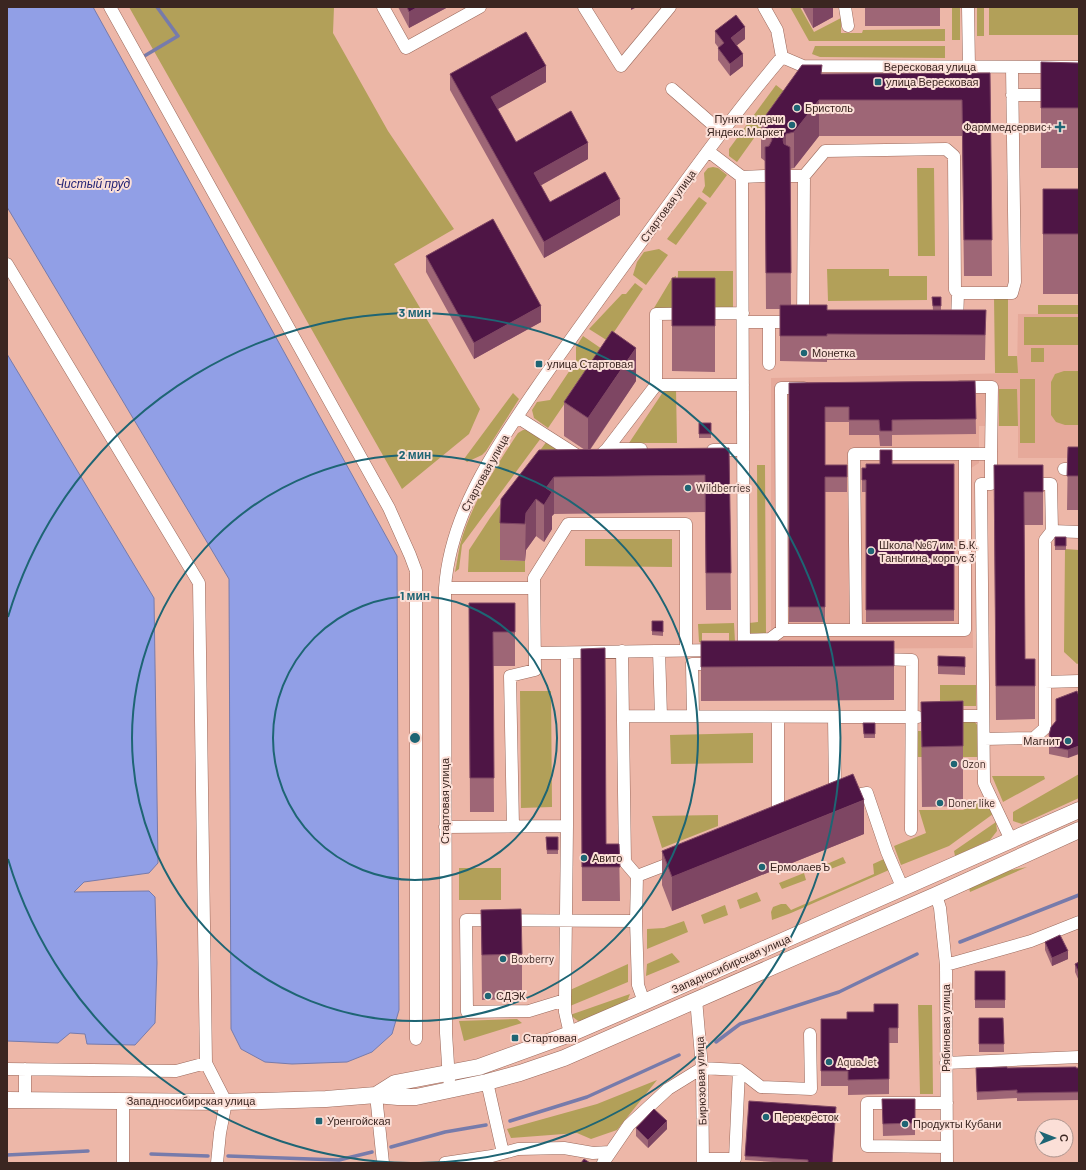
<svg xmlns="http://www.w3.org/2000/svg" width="1086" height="1170" font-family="Barlow,sans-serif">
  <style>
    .built { fill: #e6a99a }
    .green { fill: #b2a059 }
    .water { fill: #919fe6; stroke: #777bab }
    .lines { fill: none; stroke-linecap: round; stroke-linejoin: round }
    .stream { stroke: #777bab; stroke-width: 3.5 }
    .minor-casing { stroke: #9a695c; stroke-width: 13 }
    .major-casing { stroke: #9a695c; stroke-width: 17 }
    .minor { stroke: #fff; stroke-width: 12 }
    .major { stroke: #fff; stroke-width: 16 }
    .wall { fill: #9e6676 }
    .shaded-wall { fill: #7e4663 }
    .building { fill: #4e1545; stroke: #7e4663 }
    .ring { fill: none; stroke: #1e6574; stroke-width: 2 }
    .poi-dot { fill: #1e6574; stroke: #fbdfd7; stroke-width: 1.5 }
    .labels { text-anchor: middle; stroke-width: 4; stroke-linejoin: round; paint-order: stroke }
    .street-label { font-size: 11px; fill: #3b2621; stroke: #fbdfd7 }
    .poi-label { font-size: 11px; fill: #3b2621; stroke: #fbdfd7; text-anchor: start }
    .water-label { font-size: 12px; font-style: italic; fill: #222274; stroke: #fbdfd7 }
    .centre { fill: #1e6574; stroke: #fbdfd7; stroke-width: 2 }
    .ring-label { font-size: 12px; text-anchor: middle; font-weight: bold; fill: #1e6574; stroke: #fbdfd7; stroke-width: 4; stroke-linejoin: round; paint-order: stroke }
  </style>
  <rect width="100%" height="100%" fill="#edb7a8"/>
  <path class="built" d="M1018,314H1079V458H1018V426H979V463L971,468L973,648L771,649V378L1017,373Z"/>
  <path class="green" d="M129,7H334L333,33L388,131L454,229L394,264L480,409L469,434L402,489Z
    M790,7H800L814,32L841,18V33H862L863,30L945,29V41H809Z
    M952,7H960V40H952Z
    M977,7H984V36H977Z
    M989,7H1079V35H989Z
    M815,46H945V58L820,57L812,54Z
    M776,85L785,92L784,96L737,162L729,156V149Z
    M713,167L718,168L727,175L710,198L702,192L705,186L704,173L708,168Z
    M917,168H934L935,256H918Z
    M699,197L707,203L676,245L667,239Z
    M659,249L668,255L646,285L633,275L637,262L644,252Z
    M827,269H889V276H927V300L828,301Z
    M678,271H733V308H677Z
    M676,276L675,309L654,308L672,278Z
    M635,283L643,289L608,341L589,329L622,294H626Z
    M994,297H1008V356H1017L1018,373H995Z
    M1038,305H1079V314H1038Z
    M1024,317H1079V345H1024Z
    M583,336L602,349L548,428L534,418L532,410L537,402L550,400L576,361V347Z
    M1031,348H1044V362H1031Z
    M1064,371H1079V425H1065L1056,422L1051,415V382L1055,374Z
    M1020,379H1035V443H1020Z
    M665,389H676L677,443H629Z
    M999,389H1017L1018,426H999Z
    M513,393L519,399L486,451L482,455L467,462L464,459Z
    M523,430H528L541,438L462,545L459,569L455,572C457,563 458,554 460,545C471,504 495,468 518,433Z
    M547,441L578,461L500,560L525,561V572H468L469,550L490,518Z
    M757,465H765L766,633H749V623L758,622Z
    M585,539H672V567L585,566Z
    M1065,549L1079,550V663L1077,664L1064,652Z
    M734,623L735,642L729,643V633H702V643L699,642L698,624Z
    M940,685H976V706H940Z
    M520,691H551L552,807L521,808Z
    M937,721H974L978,726V757H917L918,731H937Z
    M753,733V763L671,764L670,735Z
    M1079,774V798L1022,824L1013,821V812Z
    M992,776H1044L1045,779L1003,802Z
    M983,800L993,814L949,846L901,865L894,846L926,833L919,810H963Z
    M718,815V826L662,848L652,816Z
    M996,822L997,831L990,840L955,856L954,851Z
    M843,857L846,863L823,872L820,867Z
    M884,859L889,870L791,913L772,920L771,912L773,907L781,904H786L791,910L874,874L873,864Z
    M1027,867L970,892L969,888L1007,871Z
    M459,868H501V900H459Z
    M804,873L806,880L782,889L779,883Z
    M757,892L761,901L740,909L737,900Z
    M725,905L728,915L704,924L701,915Z
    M684,921L688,932L647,949V929L664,928Z
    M672,953L680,962L646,976L647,964Z
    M628,964V982L570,1006V990Z
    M630,994L627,1002L581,1023L570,1015Z
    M918,1005H932L933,1094H920Z
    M517,1019L522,1023L464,1041L459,1021Z
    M657,1080L617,1130L591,1139L577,1133L511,1138L507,1129L597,1104Z"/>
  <path class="water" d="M7,7H93L397,556L399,1010L392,1034L372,1052L347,1062L292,1064L265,1062L241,1049L231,1029L229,579L7,207Z
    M7,354L154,598L158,863L149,873L84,882L74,892L149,891L155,897L157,963L155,1023L135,1045L87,1044L85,1034L70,1033L58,1043L7,1041Z"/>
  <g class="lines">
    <path class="stream" d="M141,58L178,36L157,7
      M960,942L1079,895
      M716,1042L740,1024L839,992L917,954
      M510,1121L587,1097L679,1055
      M391,1147L445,1132L486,1125
      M151,1154L208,1156
      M7,1155L88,1151
      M228,1156L339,1160L372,1152"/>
    <g class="minor-casing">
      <path id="minor" d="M110,7L389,508L410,555L416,571V1039
        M383,7L406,48L480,7
        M584,7L621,66L670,7
        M764,7L777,30L782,57
        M845,7L848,26
        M968,7L969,67
        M782,57L803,66L1079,67
        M672,89L711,123L722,131
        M1012,95H1079
        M708,151L742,177L765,176
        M790,176H804
        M742,177L744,657
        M7,264L199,583L206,1063L226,1102L220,1133L217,1163
        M743,313L656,314V385H743
        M743,322H796
        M769,322V364
        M803,322L804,176L825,151L946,149L954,156L955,290L958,293H1012L1015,282L1012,67
        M953,322H957L958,293
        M804,388H781L782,630H965V454
        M517,417L583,459L595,460L607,449H641
        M607,449L656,385
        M713,450H743
        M991,454V484H981L984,783L1011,840
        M1064,469H1079
        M1052,531L1079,532
        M445,588H534
        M856,630L854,454H991L992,387H960
        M744,640L770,639L782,630
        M622,651L625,862L637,876L636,921L638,985L644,1002
        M659,651L661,716
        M535,653L716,650
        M567,653V826L565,1000V1012L570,1034
        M878,659L912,660L911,830
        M1045,682L1079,681
        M624,716L918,717
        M693,716L692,664H717
        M947,716H983
        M778,717V820
        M834,717L835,787L842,794
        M984,739L1034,738L1045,728V540L1052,531L1051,484H1028
        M845,797L867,793L887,852L903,889
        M513,826L510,676L535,670L534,578L568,524H686V650
        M445,827L567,826
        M637,876L676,861
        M936,895L940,908L946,965L947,1163
        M946,965L1031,941L1079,922
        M696,999L702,1068L703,1163
        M565,1000L529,1011L467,1012L466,920L636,921
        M946,1063L1079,1057
        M7,1069L176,1071L206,1063
        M449,1080L446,1033L445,588C450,515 493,452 533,393C564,348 596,304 628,260C678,192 727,122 782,57
        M487,1082L503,1153
        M376,1095L383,1163
        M25,1100V1069
        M123,1102V1163
        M946,1147L867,1146V1103H947
        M703,1159H735L739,1070
        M445,1163L492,1156L518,1149L564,1148L593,1153L610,1152
        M603,1163L629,1125L668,1089L702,1068L739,1070L761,1087L811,1089L810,1034"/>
    </g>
    <g class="major-casing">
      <path id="major" d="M376,1095L395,1083L479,1067L570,1034L644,1002L1079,810
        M7,1100L226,1102L326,1099L376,1095L398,1097H416L487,1082L520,1073L564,1058L936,895L1079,830"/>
    </g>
    <use href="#minor" class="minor"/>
    <use href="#major" class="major"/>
  </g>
  <path class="wall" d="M398,7H448L409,28Z
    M802,7H833V17L813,28Z
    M865,7H940V26H865Z
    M715,31L745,39L737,45L743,66L730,76L718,60V47L715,43Z
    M1079,63V168H1041V108Z
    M990,73L992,276H964L962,136H819L794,168L790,169L791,305L827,310H986L985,360H827V362L780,361V309H766L765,169V161L761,158V122L822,74Z
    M450,74L546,82L497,109L516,142L588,159L540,186L550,202L620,215L544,258L450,90Z
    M1043,189H1079V294H1043Z
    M426,256L541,322L474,359L426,272Z
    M672,278H715V372L672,371Z
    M932,297H941V310H933Z
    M636,381L590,450L729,448L731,610H706L705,512L554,514L552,516V529L544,542L536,536L526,550L525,561L500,560V523L585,450L564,436V402Z
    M975,381L976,434L892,435V446H880L879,435H849V422H825V465L847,477V492H825V622H789V383Z
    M699,423H711V438H699Z
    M1068,447H1079V510H1067Z
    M892,464H954V621L866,622V492H862V468H866Z
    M1043,465V525H1024L1025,659H1035V719L996,720L994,499Z
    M1055,537H1066V550H1055Z
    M469,603H515V666H493L494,812H470Z
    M652,621H663V636L652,635Z
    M701,641H894V700L701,701Z
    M581,649L606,844H619L620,901H582Z
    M938,656L965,657V675L938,674Z
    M1077,691L1068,758L1049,754V746L1050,745L1049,743V735L1056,721Z
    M921,702L963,746V806L922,807Z
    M863,723H875V738H864Z
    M864,834L672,911L662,885V851Z
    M546,837H558V854H547Z
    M481,910L522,954V999L482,1000Z
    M1045,942L1068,959L1052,966L1045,950Z
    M1079,962V981L1075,972V964Z
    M975,971H1005V1008H975Z
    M898,1004V1043H889V1094L848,1095V1086H821V1019H847L874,1012Z
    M979,1018H1003L1004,1052H979Z
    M976,1068H1079V1100L1017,1101V1098L977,1100Z
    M882,1099H915V1135L883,1136Z
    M749,1101L832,1163H788L745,1160Z
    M636,1128L667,1129L648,1148L636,1136Z"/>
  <path class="shaded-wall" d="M418,7H448L409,28V12Z
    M631,7H637L631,10Z
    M813,7H833V17L813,28Z
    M745,27V39L731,50V38Z
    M743,54V66L730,76V64Z
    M546,66V82L491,113V97Z
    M819,100V136L794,168V132Z
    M786,134V170L783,140Z
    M588,143V159L534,189V173Z
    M620,199V215L544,258V242Z
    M541,306V322L474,359V343Z
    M636,348V381L588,452V418Z
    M554,477V514L552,516V529L544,542V505L546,488Z
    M536,499V536L526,550L525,561L526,513Z
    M1079,746V754L1068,758V750Z
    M864,800V834L672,911V877Z
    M1068,951V959L1052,966V958Z
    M667,1121V1129L648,1148V1140Z"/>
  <path class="building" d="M407,7H418L409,12Z
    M736,15L745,27L731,38L743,54L730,64L718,48L724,43L715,31Z
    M526,32L546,66L491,97L516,142L571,111L588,143L534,173L550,202L605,172L620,199L544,242L450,74Z
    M1041,62L1079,63V108H1041Z
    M802,65H822L821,74L990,73L992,240H964L962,100H819L794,132L786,134L783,140L784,144L790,147L791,273H766L765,147L769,146L772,140L771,136L765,132V125L761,122Z
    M1043,189H1079V234H1043Z
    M493,219L541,306L474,343L426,256Z
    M672,278H715V326H672Z
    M932,297H941V306H933Z
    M780,305H827V310H986L985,335L827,334V336H780Z
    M612,331L636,348L588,418L564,402Z
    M975,381L976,419L892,420V431H880L879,420H849V407H825V465H847V477H825V607H789V383Z
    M699,423H711V434H699Z
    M1068,447H1079V476H1067Z
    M729,448L731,573H706L705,475L554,477L546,488L552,492L544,505L536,499L526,513L525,524L500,523L501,499L539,450Z
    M880,450H892V464H954V610H866V480H862V468H866V464H880Z
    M994,465H1043V492H1024L1025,659H1035V686H996Z
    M1055,537H1066V546H1055Z
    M469,603H515V632H493L494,778H470Z
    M652,621H663V632L652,631Z
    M701,641H894V666L701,667Z
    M605,648L606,844H619L620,867H582L581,649Z
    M938,656L965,657V667L938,666Z
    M1077,691L1079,696V746L1068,750L1049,746L1052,742L1049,735L1051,727L1056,721V699Z
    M963,701V746L922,747L921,702Z
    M863,723H875V734H864Z
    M853,774L864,800L672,877L662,851Z
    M546,837H558V850H547Z
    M521,909L522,954L482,955L481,910Z
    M1060,935L1068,951L1052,958L1045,942Z
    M1079,962V973L1075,964Z
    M975,971H1005V1000H975Z
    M874,1004H898V1028H889V1079L848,1080V1071H821V1019H847V1012H874Z
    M979,1018H1003L1004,1044H979Z
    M1007,1067V1068L1076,1067V1068H1079V1092L1017,1093V1090L977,1092L976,1068Z
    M882,1099H915V1123L883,1124Z
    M749,1101L836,1107L832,1163H808V1160L745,1156Z
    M654,1109L667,1121L648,1140L636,1128Z
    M584,1159L590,1163H581Z"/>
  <g class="ring">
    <circle cx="415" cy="738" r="142"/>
    <circle cx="415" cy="738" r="283"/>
    <path d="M411 1163A425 425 0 0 1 8 859M8 617A425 425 0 1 1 419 1163"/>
  </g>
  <g class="poi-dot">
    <rect x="874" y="78" width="8" height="8" rx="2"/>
    <circle cx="797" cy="108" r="4"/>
    <circle cx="792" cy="125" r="4"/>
    <path d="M1058 121h4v4h4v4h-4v4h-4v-4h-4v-4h4z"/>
    <circle cx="804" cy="353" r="4"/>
    <rect x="535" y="360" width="8" height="8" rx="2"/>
    <circle cx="688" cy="488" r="4"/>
    <circle cx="871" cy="551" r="4"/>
    <circle cx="1068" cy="741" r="4"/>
    <circle cx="954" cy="764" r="4"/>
    <circle cx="940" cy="803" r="4"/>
    <circle cx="584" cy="858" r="4"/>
    <circle cx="762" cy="867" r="4"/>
    <circle cx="503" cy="959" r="4"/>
    <circle cx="488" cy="996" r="4"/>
    <rect x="511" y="1034" width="8" height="8" rx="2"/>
    <circle cx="829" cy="1062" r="4"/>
    <circle cx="766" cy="1117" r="4"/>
    <rect x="315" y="1117" width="8" height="8" rx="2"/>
    <circle cx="905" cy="1124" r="4"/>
  </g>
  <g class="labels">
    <g class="street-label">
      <text x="930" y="71">Вересковая улица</text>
      <text transform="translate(668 206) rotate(-54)" y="4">Стартовая улица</text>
      <text transform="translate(485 473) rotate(-61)" y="4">Стартовая улица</text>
      <text transform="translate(445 801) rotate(-90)" y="4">Стартовая улица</text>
      <text transform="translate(731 964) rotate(-24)" y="4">Западносибирская улица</text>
      <text transform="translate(946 1028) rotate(-90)" y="4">Рябиновая улица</text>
      <text transform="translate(701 1081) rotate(-92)" y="4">Бирюзовая улица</text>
      <text x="191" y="1105">Западносибирская улица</text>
    </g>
    <g class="poi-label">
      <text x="886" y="86">улица Вересковая</text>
      <text x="805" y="112">Бристоль</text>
      <text x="784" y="123" text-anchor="end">Пункт выдачи<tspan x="784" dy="13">Яндекс.Маркет</tspan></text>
      <text x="1052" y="131" text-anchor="end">Фарммедсервис+</text>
      <text x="812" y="357">Монетка</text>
      <text x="547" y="368">улица Стартовая</text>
      <text x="696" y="492">Wildberries</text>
      <text x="879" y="549">Школа №67 им. Б.К.<tspan x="879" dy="13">Таныгина, корпус 3</tspan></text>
      <text x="1060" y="745" text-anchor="end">Магнит</text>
      <text x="962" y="768">Ozon</text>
      <text x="948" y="807">Doner like</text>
      <text x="592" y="862">Авито</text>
      <text x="770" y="871">ЕрмолаевЪ</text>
      <text x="511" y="963">Boxberry</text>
      <text x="496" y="1000">СДЭК</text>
      <text x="523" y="1042">Стартовая</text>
      <text x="837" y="1066">AquaJet</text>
      <text x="774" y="1121">Перекрёсток</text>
      <text x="327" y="1125">Уренгойская</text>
      <text x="913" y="1128">Продукты Кубани</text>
    </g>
    <g class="water-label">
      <text x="93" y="188">Чистый пруд</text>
    </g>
  </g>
  <circle cx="415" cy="738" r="6" class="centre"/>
  <g class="ring-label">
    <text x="415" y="317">3 мин</text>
    <text x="415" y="459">2 мин</text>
    <text x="415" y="600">1 мин</text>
  </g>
  <rect width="1086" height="1170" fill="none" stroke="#3b2621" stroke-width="16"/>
  <g transform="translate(1054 1138) rotate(90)"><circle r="19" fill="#fbdfd7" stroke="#ae958e"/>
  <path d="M0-3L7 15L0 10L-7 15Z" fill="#1e6574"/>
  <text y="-6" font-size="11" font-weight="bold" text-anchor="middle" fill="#3b2621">С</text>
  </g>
</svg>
